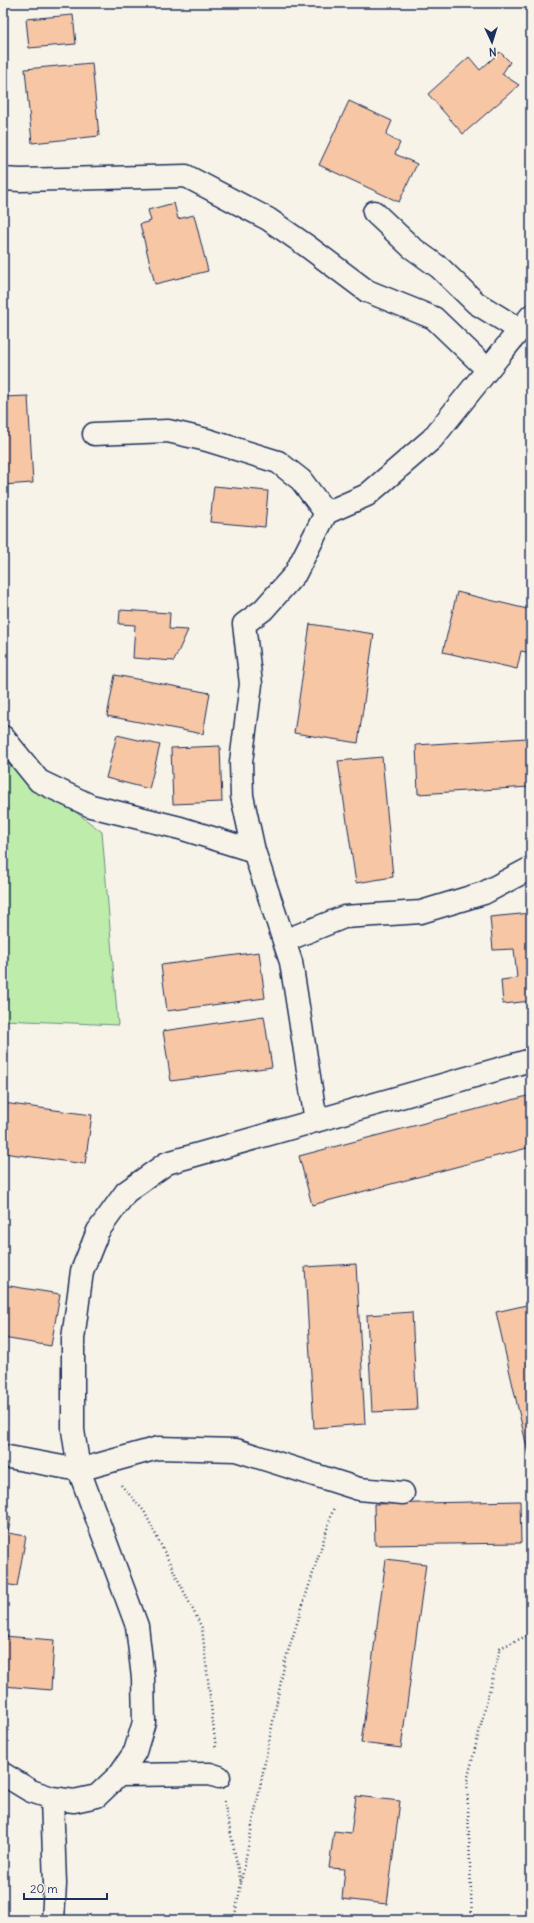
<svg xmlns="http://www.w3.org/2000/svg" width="534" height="1923" font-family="Delius,sans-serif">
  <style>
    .green { fill: #beecaa; stroke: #6c8e84 }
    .building { fill: #f6c6a5; stroke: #1b2f5e }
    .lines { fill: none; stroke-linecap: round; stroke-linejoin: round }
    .minor-casing { stroke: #1b2f5e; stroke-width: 25 }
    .path { stroke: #1b2f5e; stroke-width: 2.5; stroke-dasharray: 1 3; stroke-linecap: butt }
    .minor { stroke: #f7f3e8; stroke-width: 22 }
  </style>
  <rect width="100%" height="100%" fill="#f7f3e8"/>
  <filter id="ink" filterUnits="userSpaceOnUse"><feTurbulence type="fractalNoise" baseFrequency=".025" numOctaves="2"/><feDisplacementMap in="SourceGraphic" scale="8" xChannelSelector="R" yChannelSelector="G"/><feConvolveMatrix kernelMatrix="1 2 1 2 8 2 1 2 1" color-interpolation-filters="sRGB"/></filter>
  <g filter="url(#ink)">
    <path class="green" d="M3,756L102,832L118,1025L3,1020Z"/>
    <path class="building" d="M73,15L76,44L29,48L26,19Z
      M500,52L510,62L502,74L519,85L463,134L428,94L469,57L480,70Z
      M92,63L99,136L32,143L25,69Z
      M349,101L392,121L386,135L400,143L395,154L417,164L399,202L319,165Z
      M174,203L178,219L194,215L208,271L155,284L140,224L151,221L148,210Z
      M28,396L33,483L3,485V397Z
      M214,486L268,491L265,527L210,522Z
      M457,592L531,610L530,628L531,629V653L521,651L517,669L443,652Z
      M120,610L170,613L169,629L188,630L174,661L133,658L135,625L119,624Z
      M310,624L374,634L358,743L294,733Z
      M115,675L210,693L203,734L107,716Z
      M117,735L160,745L149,789L106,778Z
      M527,738L530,787L418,794L416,745Z
      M220,746L222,802L173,804L171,748Z
      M382,757L393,877L356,883L338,761Z
      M531,913V1001L503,1004L501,980L517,978L514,949L493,950L490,917Z
      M259,952L265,998L167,1011L161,965Z
      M264,1016L272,1067L171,1081L163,1031Z
      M531,1095V1147L312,1205L299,1156Z
      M3,1103L92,1115L85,1164L3,1153Z
      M356,1264L365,1424L314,1428L305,1267Z
      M3,1285L60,1294L51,1346L3,1338Z
      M531,1304V1465L496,1312Z
      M412,1312L417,1410L372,1412L367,1315Z
      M520,1501L521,1543L375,1545L374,1504Z
      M3,1515L11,1517L8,1533L26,1536L17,1586L3,1584Z
      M386,1559L426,1564L401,1748L361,1743Z
      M3,1636L54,1640L51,1690L3,1686Z
      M356,1796L400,1801L387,1904L342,1899L345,1869L329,1868L334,1831L351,1833Z"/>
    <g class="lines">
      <g class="minor-casing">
        <path id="minor" d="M3,179L20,180L186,176L268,219L307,246L367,291L434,318L487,369
          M374,212L411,247L440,268L476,303L520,330
          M94,434L168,431L207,440L278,462L301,480L326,513
          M3,737L39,781L91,806L180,828L254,851
          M284,941L344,917L421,912L484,893L531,868
          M316,1121L291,962L254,851L242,796L241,762L251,684L244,624L263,610L295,574L326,513L367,495L432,439L531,316
          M3,1456L79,1470L73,1430V1339L82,1271L98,1231L126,1192L167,1163L531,1060
          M3,1774L31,1791L52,1798L74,1801L97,1796L119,1775L135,1752L144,1722L143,1678L137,1626L79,1470L158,1448L236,1450L359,1489L403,1493
          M119,1775L210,1774L219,1777
          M52,1798L55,1884L53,1920"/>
      </g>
      <path class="path" d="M121,1485L144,1511L202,1628L216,1749
        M224,1801L241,1883L234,1920
        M241,1882L285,1661L334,1507
        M472,1920L467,1781L500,1648L531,1634"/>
      <use href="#minor" class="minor"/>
    </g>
  </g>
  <rect width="534" height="1923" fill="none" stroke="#f7f3e8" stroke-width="16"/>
  <rect x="8" y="8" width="518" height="1907" fill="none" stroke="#1b2f5e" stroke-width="1.5" filter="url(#ink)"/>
  <g transform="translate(492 42) rotate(176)" stroke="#f7f3e8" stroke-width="3" paint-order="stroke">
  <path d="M0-3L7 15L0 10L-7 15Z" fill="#1b2f5e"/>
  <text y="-6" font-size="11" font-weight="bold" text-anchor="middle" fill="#1b2f5e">N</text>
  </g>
  <path d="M24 1893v6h83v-6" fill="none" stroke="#1b2f5e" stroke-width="2"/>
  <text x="30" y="1893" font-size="12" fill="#1b2f5e" stroke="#f7f3e8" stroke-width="3" paint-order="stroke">20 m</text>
</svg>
